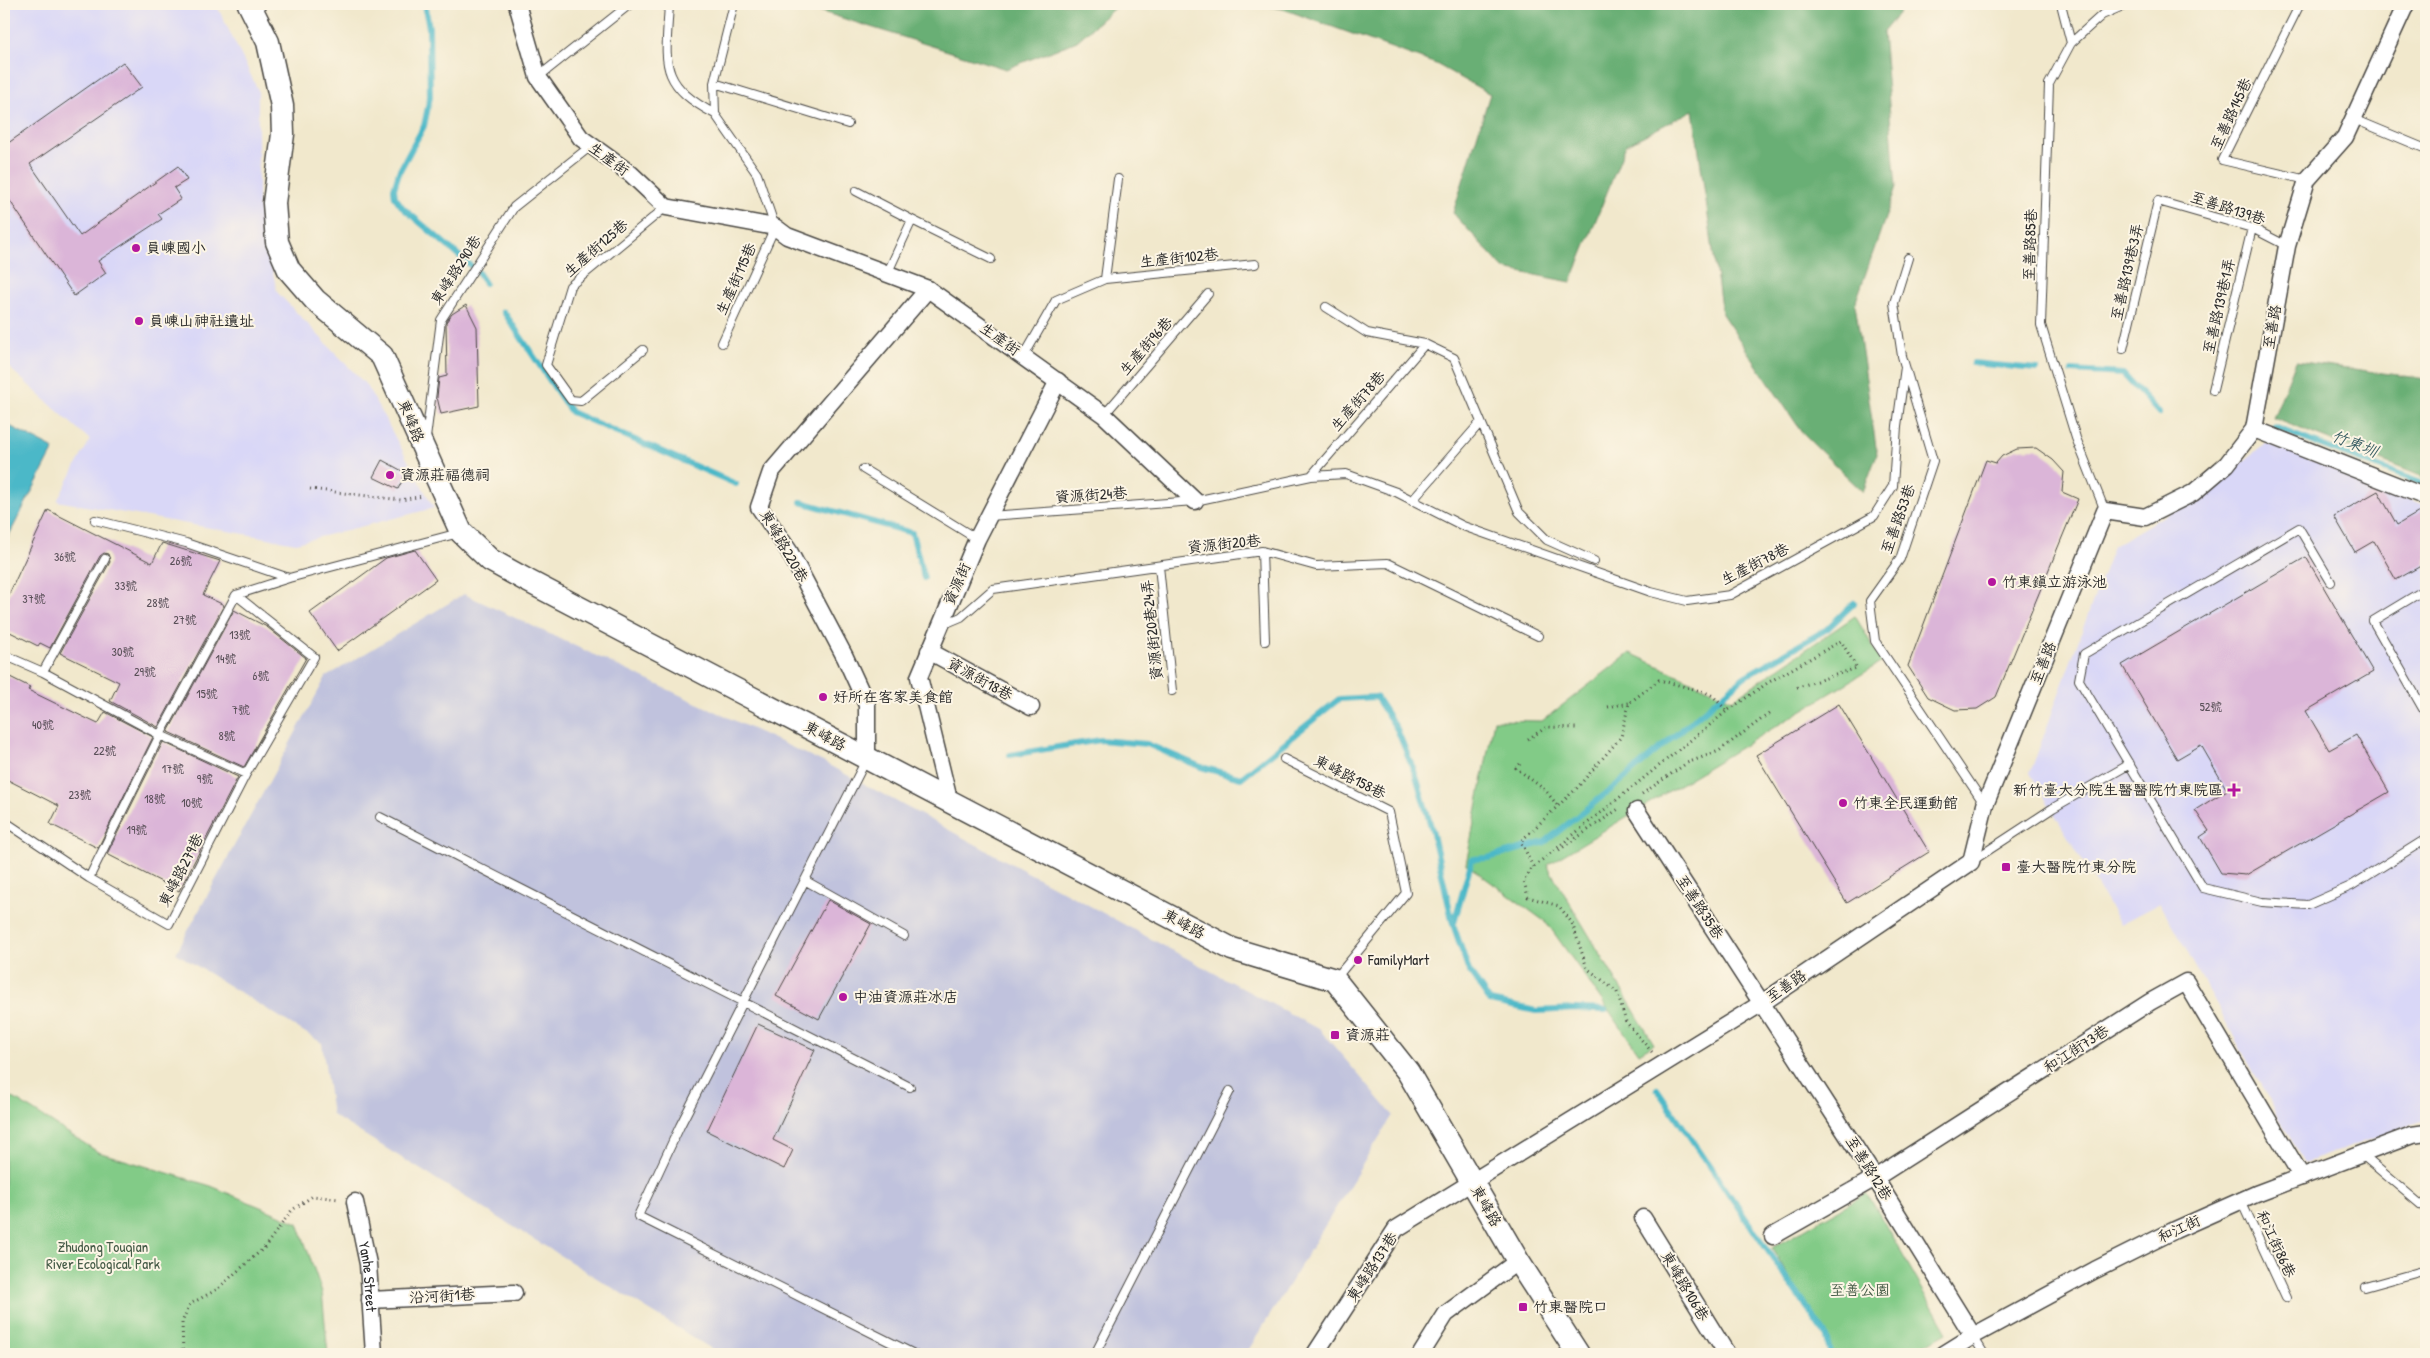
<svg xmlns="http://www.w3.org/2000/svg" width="2430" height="1358" font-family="'Patrick Hand','LXGW WenKai TC',sans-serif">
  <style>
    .built { fill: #d9d7f7 }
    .industrial { fill: #c0c2dd }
    .green { fill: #82cb87; stroke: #567b59 }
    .forest { fill: #69af74; stroke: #4a6d50 }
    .water { fill: #4cb8c8; stroke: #3c727a }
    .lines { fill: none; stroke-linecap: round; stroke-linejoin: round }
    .stream { stroke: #4cb8c8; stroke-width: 6 }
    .building { fill: #dbb5d8 }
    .service-casing { stroke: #494743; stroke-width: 10 }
    .minor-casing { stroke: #494743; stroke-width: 19 }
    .secondary-casing { stroke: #494743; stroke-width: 25 }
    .path { stroke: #494743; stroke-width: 3; stroke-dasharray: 1 4; stroke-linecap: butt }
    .service { stroke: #fff; stroke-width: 8 }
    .minor { stroke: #fff; stroke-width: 16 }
    .secondary { stroke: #fff; stroke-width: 22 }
    .poi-dot { fill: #b5179e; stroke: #fcf5e5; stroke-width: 2 }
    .labels { text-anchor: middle; stroke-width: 4; stroke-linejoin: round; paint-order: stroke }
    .number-label { font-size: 12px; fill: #574e56 }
    .street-label { font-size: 15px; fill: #2b2b2b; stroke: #fcf5e5 }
    .poi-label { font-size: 15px; fill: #2b2b2b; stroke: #fcf5e5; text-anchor: start }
    .park-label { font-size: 15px; fill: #455b47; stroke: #fcf5e5 }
    .water-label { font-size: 16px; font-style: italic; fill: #375c62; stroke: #fcf5e5 }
  </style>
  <rect width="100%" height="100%" fill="#fcf5e5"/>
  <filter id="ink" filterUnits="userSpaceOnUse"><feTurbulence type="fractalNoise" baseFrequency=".02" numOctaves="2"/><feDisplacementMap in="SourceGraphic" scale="10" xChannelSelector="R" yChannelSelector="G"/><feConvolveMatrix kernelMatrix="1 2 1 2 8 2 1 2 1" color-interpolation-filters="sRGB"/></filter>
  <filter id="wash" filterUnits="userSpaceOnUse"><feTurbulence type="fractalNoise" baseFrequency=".0096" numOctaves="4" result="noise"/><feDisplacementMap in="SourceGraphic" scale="20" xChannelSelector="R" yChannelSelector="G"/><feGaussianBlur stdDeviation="1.12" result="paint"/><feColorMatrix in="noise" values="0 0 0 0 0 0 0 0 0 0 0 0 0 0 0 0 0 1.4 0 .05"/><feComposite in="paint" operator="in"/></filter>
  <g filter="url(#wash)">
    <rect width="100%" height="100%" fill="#f1e8cc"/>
    <path class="built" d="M4,4H216L258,90V204L277,292L367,386L434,508L296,543L57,501L90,440L4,363Z
      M2267,443L2426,506V1120L2304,1163L2160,903L2120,924L2030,773L2113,546L2201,494Z"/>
    <path class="industrial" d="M464,594L823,762L1320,1030L1393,1115L1246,1354H720L332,1115L322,1043L176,953L326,677Z"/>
    <path class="green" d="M1855,616L1882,662L1547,865L1654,1044L1639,1053L1547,923L1466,864L1494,720L1542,721L1630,653L1732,700Z
      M4,1092L98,1152L211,1186L298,1223L322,1292L328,1354H4Z
      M1867,1193L1947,1332L1909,1354H1834L1772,1248Z"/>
    <path class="forest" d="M821,4H1119L1077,41L1006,69L819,11Z
      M1256,4H1906L1883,32L1896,187L1855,304L1877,454L1863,492L1804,435L1722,314L1693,110L1626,145L1571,282L1504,269L1453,213L1490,94L1436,64L1283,9Z
      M2296,361L2426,379V478L2273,418Z"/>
    <path class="water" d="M4,423L54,449L7,539L4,537Z"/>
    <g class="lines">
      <path class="stream" d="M425,4L429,28L430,97L424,126L399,172L394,189L395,197L403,208L477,271L485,283
        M504,312L571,412L736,484
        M1973,363L2037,369
        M2072,371L2123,374L2159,413
        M2274,427L2426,485
        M801,502L912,533L924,578
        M1010,755L1100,740L1147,744L1201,767L1241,778L1339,699L1376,697L1397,729L1416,776L1432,830L1453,924L1469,971L1490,1001L1536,1011L1576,1009L1605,1010
        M1454,923L1472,859L1488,858L1545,842L1613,788L1744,677L1827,629L1854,603
        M1657,1089L1825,1334L1831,1354"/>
    </g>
    <g id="blocks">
      <path class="building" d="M123,62L142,87L30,164L80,236L178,166L187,180L174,188L181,199L158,214L162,219L98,261L106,273L74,296L4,192V146Z
        M466,305L477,327L479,406L441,414L437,397L439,378L447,376L446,322L452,314Z
        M2036,448L2053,460L2064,472L2062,492L2078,499L1996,697L1977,709L1955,710L1928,697L1908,666L1986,460L1996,463L2002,456L2017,449Z
        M382,460L406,473L398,489L373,477Z
        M2378,491L2397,525L2426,508V563L2396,580L2374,541L2355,552L2334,516Z
        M48,510L152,563L162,543L220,561L203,595L224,605L158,727L110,701L119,682L60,653L110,562L108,554L104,553L100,556L50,648L40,643L38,646L4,629V605Z
        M415,550L436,580L337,651L310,613L386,558Z
        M2306,557L2373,672L2306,711L2329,750L2356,735L2389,792L2246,875L2221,873L2200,837L2209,831L2195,810L2227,790L2201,745L2177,759L2122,665Z
        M234,610L267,627L306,658L244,767L168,732Z
        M4,674L30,687L28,690L98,724L105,712L153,737L98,848L50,824L59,806L4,778Z
        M1839,704L1929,852L1847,903L1756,755Z
        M163,742L238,777L179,891L107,854Z
        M828,900L871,924L819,1019L776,996Z
        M758,1024L815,1050L773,1140L793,1150L784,1169L707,1131Z"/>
    </g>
  </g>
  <g filter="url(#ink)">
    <use href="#blocks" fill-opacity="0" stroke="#494743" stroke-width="1"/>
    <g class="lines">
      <g class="service-casing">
        <path id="service" d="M669,4C666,63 657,83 715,114
          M2061,4L2071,43
          M2300,4L2222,160L2307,180
          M538,77L630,4
          M714,83L848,124
          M2354,119L2426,149
          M856,191L912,220L887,274
          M912,220L991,259
          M1908,258L1894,303L1902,356L1933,461L1900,559L1870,601L1875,641L1985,805
          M1105,279L1118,179
          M1326,307L1367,333L1425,344
          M722,343L775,227L757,174L715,114L714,83L734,4
          M2123,349L2158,201L2252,228L2287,246
          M643,350L581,401L571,400L546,365L570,286L666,207
          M1024,356L1056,300L1105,279L1255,264
          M2213,390L2252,228
          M1104,415L1208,294
          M426,438L441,320L514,207L592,145
          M863,469L977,539
          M1311,476L1425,344L1454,358L1519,512L1547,540L1594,561
          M1412,501L1480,423
          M2105,511L2076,438L2041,325L2049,84L2071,43L2102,15L2127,4
          M989,516L1195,501L1311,476L1346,474L1396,492L1463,526L1651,592L1687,601L1730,595L1874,516L1893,486L1897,426L1905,367
          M95,520L186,543L289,578
          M1262,551L1265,641
          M1159,566L1172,691
          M2331,582L2299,528L2084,654L2079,680L2203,888L2262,902L2308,905L2351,886L2426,839
          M2426,589L2373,621L2426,714
          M942,625L961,617L993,589L1262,551L1316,566L1388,563L1538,636
          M4,655L43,672L160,735L246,774
          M43,672L105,559
          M1284,759L1389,812L1406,893L1336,978
          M866,760L680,1126L638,1216L914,1354
          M380,817L910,1087
          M4,821L89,878L169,924L246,774L314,657L236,595
          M1972,861L2053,808L2130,764
          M89,878L160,735L236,595L289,578L459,533
          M806,881L904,936
          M2361,1154L2426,1209
          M2241,1201L2286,1298
          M2365,1287L2426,1270
          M1973,1336L1984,1354
          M1095,1354L1230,1091"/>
      </g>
      <g class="minor-casing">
        <g id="minor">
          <path d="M517,4L538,77L581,138L631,174L666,207L775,227L787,236L928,289L1104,415L1195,501"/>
          <path d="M2254,429L2426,497"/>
          <path d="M929,651L1031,707"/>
          <path d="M867,758V705L845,657L789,551L759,507L771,472L928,289"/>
          <path d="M949,800L919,677L977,539L1058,381"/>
          <path d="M1637,811L1875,1178L1973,1336"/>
          <path id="s1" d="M355,1202L368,1264L374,1354"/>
          <path d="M1643,1218L1727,1354"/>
          <path d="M1773,1236L1875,1178L2150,1002L2186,982L2302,1177"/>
          <path d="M370,1300L514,1293"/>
          <path d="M1315,1354L1396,1229L1762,1003L1971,862L1985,805L2105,511L2145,517L2193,493L2227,464L2254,429L2287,246L2307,180L2345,137L2406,4"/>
          <path d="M1421,1354L1446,1314L1518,1261"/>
          <path d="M1944,1354L1973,1336L2095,1270L2175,1230L2256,1194L2412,1135L2426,1133"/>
        </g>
      </g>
      <g class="secondary-casing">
        <path id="secondary" d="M249,4L268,42L282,106L283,134L274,203L277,242L289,270L315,300L382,356L461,532L490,560L528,581L1232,949L1335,980L1408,1072L1518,1261L1578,1354"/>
      </g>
      <path class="path" d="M310,489L401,500L423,496
        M1608,707L1629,703
        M1528,739L1547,727L1577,728
        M1520,764L1516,768L1545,790L1558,806
        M1642,794L1687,763L1719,751L1770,713
        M1559,850L1620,808
        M1533,867L1521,841L1577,788L1621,737L1629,703L1659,680L1705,692L1713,696L1727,711
        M1652,1052L1626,1022L1617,992L1587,968L1572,923L1559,906L1528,897L1524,881L1532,868L1727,711L1769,682L1841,641L1857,668L1795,688
        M183,1354L182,1322L190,1304L216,1290L264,1248L292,1210L313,1196L339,1199"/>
      <use href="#service" class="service"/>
      <use href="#minor" class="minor"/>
      <use href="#secondary" class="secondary"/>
    </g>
  </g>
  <g class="poi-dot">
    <circle cx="136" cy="248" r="5"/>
    <circle cx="139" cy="321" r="5"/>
    <circle cx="390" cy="475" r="5"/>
    <circle cx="1992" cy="582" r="5"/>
    <circle cx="823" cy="697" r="5"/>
    <path d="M2231.5 782.5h5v5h5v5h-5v5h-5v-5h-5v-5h5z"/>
    <circle cx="1843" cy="803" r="5"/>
    <rect x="2001" y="862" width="10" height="10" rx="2.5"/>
    <circle cx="1358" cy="960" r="5"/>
    <circle cx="843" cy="997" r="5"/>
    <rect x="1330" y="1030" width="10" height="10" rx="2.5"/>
    <rect x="1518" y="1302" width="10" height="10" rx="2.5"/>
  </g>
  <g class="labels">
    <g class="number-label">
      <text x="65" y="561">36號</text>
      <text x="181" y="565">26號</text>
      <text x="126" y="590">33號</text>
      <text x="34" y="603">37號</text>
      <text x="158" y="607">28號</text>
      <text x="185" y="624">27號</text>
      <text x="240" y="639">13號</text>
      <text x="123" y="656">30號</text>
      <text x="226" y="663">14號</text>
      <text x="145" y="676">29號</text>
      <text x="261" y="680">6號</text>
      <text x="207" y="698">15號</text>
      <text x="2211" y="711">52號</text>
      <text x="241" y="714">7號</text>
      <text x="43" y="729">40號</text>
      <text x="227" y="740">8號</text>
      <text x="105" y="755">22號</text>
      <text x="173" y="773">17號</text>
      <text x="205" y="783">9號</text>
      <text x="80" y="799">23號</text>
      <text x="155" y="803">18號</text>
      <text x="192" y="807">10號</text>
      <text x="137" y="834">19號</text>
    </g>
    <g class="street-label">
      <text transform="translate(2231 114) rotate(-65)" y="5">至善路145巷</text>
      <text transform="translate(609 159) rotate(36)" y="5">生產街</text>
      <text transform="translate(2228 208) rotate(18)" y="5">至善路139巷</text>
      <text transform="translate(2030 245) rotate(-88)" y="5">至善路85巷</text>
      <text transform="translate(596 248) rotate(-41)" y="5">生產街125巷</text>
      <text transform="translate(1179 258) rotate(-6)" y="5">生產街102巷</text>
      <text transform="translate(456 270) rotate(-57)" y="5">東峰路290巷</text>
      <text transform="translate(2127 272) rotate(-77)" y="5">至善路139巷3弄</text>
      <text transform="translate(736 279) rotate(-66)" y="5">生產街115巷</text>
      <text transform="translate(2219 306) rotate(-77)" y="5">至善路139巷1弄</text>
      <text transform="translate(2272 327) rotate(-80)" y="5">至善路</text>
      <text transform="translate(1000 339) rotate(35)" y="5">生產街</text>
      <text transform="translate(1146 346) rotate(-49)" y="5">生產街96巷</text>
      <text transform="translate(1358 401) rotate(-49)" y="5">生產街78巷</text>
      <text transform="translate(411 421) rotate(68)" y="5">東峰路</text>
      <text transform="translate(1091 495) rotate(-4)" y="5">資源街24巷</text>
      <text transform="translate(1898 519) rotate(-70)" y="5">至善路53巷</text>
      <text transform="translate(1224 544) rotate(-6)" y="5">資源街20巷</text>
      <text transform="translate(784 546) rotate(60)" y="5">東峰路220巷</text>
      <text transform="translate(1755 564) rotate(-27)" y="5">生產街78巷</text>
      <text transform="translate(957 584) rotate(-66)" y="5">資源街</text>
      <text transform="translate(1152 630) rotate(-96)" y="5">資源街20巷24弄</text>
      <text transform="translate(2043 663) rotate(-68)" y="5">至善路</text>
      <text transform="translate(980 679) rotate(29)" y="5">資源街18巷</text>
      <text transform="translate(825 736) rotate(28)" y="5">東峰路</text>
      <text transform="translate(1350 777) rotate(27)" y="5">東峰路158巷</text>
      <text transform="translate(181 870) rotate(-63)" y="5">東峰路279巷</text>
      <text transform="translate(1700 907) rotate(57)" y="5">至善路35巷</text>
      <text transform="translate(1184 924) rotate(28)" y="5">東峰路</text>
      <text transform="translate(1786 986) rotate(-34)" y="5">至善路</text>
      <text transform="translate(2076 1049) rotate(-33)" y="5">和江街73巷</text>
      <text transform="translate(1869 1168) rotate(58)" y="5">至善路12巷</text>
      <text transform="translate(1486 1206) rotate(60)" y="5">東峰路</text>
      <text transform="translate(2179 1229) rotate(-25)" y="5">和江街</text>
      <text transform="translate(2276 1244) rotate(65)" y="5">和江街86巷</text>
      <text transform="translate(1372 1267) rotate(-57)" y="5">東峰路137巷</text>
      <text dy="5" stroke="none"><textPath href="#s1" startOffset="76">Yanhe Street</textPath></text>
      <text transform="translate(1685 1286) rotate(59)" y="5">東峰路106巷</text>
      <text transform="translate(442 1296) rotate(-3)" y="5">沿河街1巷</text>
    </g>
    <g class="poi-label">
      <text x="146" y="253">員崠國小</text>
      <text x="149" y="326">員崠山神社遺址</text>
      <text x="400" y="480">資源莊福德祠</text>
      <text x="2002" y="587">竹東鎮立游泳池</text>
      <text x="833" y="702">好所在客家美食館</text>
      <text x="2223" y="795" text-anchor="end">新竹臺大分院生醫醫院竹東院區</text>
      <text x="1853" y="808">竹東全民運動館</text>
      <text x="2016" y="872">臺大醫院竹東分院</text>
      <text x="1368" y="965">FamilyMart</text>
      <text x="853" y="1002">中油資源莊冰店</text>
      <text x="1345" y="1040">資源莊</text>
      <text x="1533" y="1312">竹東醫院口</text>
    </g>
    <g class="park-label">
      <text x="103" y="1252">Zhudong Touqian<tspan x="103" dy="17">River Ecological Park</tspan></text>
      <text x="1860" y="1295">至善公園</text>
    </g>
    <g class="water-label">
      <text transform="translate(2355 443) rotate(21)" y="6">竹東圳</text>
    </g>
  </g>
  <rect width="2430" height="1358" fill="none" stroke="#fcf5e5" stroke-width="20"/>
</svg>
